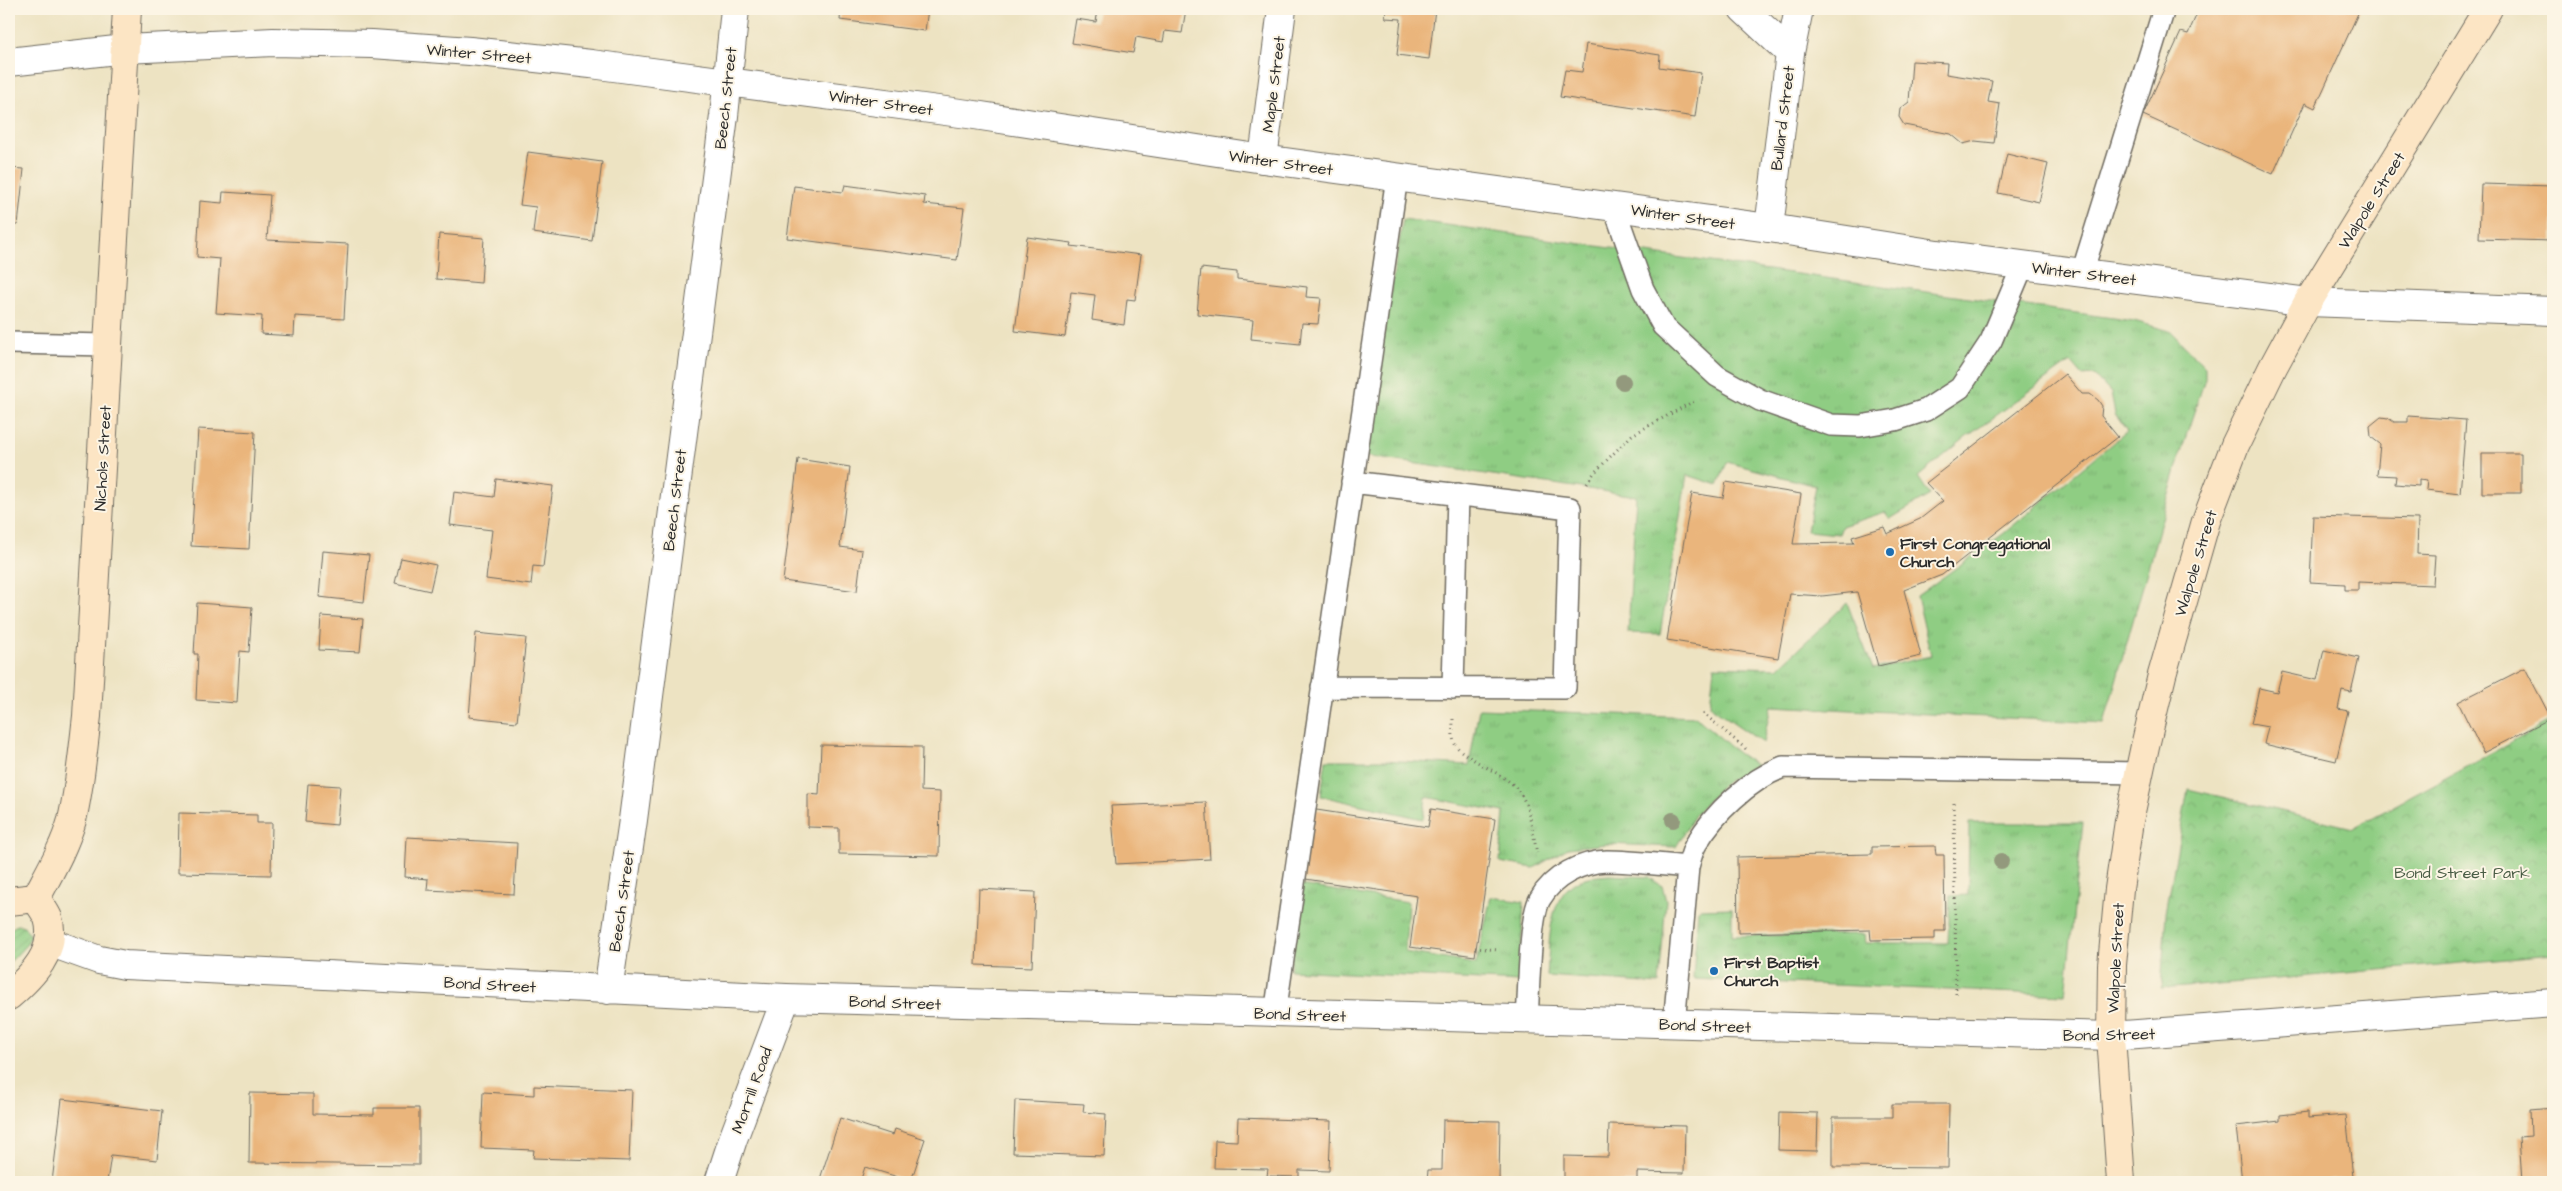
<svg xmlns="http://www.w3.org/2000/svg" width="2562" height="1191" font-family="'Architects Daughter',sans-serif">
  <style>
    .grass { fill: url(#grass-tufts); stroke: #5d7c57 }
    .park { fill: url(#park-crowns); stroke: #5d7c57 }
    .garden { fill: url(#garden-furrows); stroke: #5d7c57 }
    .building { fill: #eab57b }
    .lines { fill: none; stroke-linecap: round; stroke-linejoin: round }
    .service-casing { stroke: #6f6b60; stroke-width: 24 }
    .minor-casing { stroke: #6f6b60; stroke-width: 30 }
    .tertiary-casing { stroke: #6f6b60; stroke-width: 30 }
    .secondary-casing { stroke: #6f6b60; stroke-width: 30 }
    .path { stroke: #6f6b60; stroke-width: 3; stroke-dasharray: 1 4; stroke-linecap: butt }
    .service { stroke: #fff; stroke-width: 21 }
    .minor { stroke: #fff; stroke-width: 28 }
    .tertiary { stroke: #fff; stroke-width: 28 }
    .secondary { stroke: #fce5c4; stroke-width: 28 }
    .tree { fill: #93997d }
    .poi-dot { fill: #1f6fb2; stroke: #fcf5e5; stroke-width: 2 }
    .labels { text-anchor: middle; stroke-width: 4; stroke-linejoin: round; paint-order: stroke }
    .street-label { font-size: 16px; fill: #2b2b2b; stroke: #fcf5e5 }
    .poi-label { font-size: 16px; font-weight: bold; fill: #2b2b2b; stroke: #fcf5e5; text-anchor: start }
    .park-label { font-size: 16px; fill: #495c45; stroke: #fcf5e5 }
  </style>
  <defs>
    <pattern id="grass-tufts" width="24" height="20" patternUnits="userSpaceOnUse" patternTransform="scale(1.25)"><rect width="24" height="20" fill="#8fcd83"/><path d="M3 7l-1-3M5 7V3M7 7l1-3M15 17l-1-3M17 17v-4M19 17l1-3" fill="none" stroke="#7cb071"/></pattern>
    <pattern id="park-crowns" width="20" height="18" patternUnits="userSpaceOnUse" patternTransform="scale(1.25)"><rect width="20" height="18" fill="#8fcd83"/><path d="M2 6a3 3 0 1 1 6 0M12 15a3 3 0 1 1 6 0" fill="none" stroke="#7cb071"/></pattern>
    <pattern id="garden-furrows" width="10" height="10" patternUnits="userSpaceOnUse" patternTransform="scale(1.25)"><rect width="10" height="10" fill="#8fcd83"/><path d="M-1 1l2-2M0 10L10 0M9 11l2-2" fill="none" stroke="#7cb071"/></pattern>
  </defs>
  <rect width="100%" height="100%" fill="#fcf5e5"/>
  <filter id="ink" filterUnits="userSpaceOnUse"><feTurbulence type="fractalNoise" baseFrequency=".02" numOctaves="2"/><feDisplacementMap in="SourceGraphic" scale="10" xChannelSelector="R" yChannelSelector="G"/><feConvolveMatrix kernelMatrix="1 2 1 2 8 2 1 2 1" color-interpolation-filters="sRGB"/></filter>
  <filter id="wash" filterUnits="userSpaceOnUse"><feTurbulence type="fractalNoise" baseFrequency=".0096" numOctaves="4" result="noise"/><feDisplacementMap in="SourceGraphic" scale="20" xChannelSelector="R" yChannelSelector="G"/><feGaussianBlur stdDeviation="1.12" result="paint"/><feColorMatrix in="noise" values="0 0 0 0 0 0 0 0 0 0 0 0 0 0 0 0 0 1.4 0 .05"/><feComposite in="paint" operator="in"/></filter>
  <g filter="url(#wash)">
    <rect width="100%" height="100%" fill="#ede3c2"/>
    <path class="grass" d="M1403,219L2134,321L2170,331L2205,367V379L2183,445L2104,723L1771,706L1763,743L1710,706L1714,666L1778,668L1847,603L1873,669L1931,656L1917,596L2003,534L2127,431L2115,414L2111,393L2094,375L2082,376L2070,362L1965,438L1918,477L1930,495L1890,519L1885,512L1842,526L1839,534L1807,531L1816,486L1727,462L1718,485L1687,475L1660,634L1628,633L1636,496L1363,456Z
      M1479,709L1696,717L1738,753L1756,765L1723,784L1695,815L1676,847L1607,844L1568,848L1534,868L1500,862L1504,812L1426,797L1423,819L1321,796L1326,760H1383L1469,765Z
      M1969,823H2083L2065,995L1693,979L1698,909L1732,908V936L1864,934L1865,943H1948L1950,896L1968,895Z
      M1609,875L1649,877L1662,886L1666,900L1659,984L1547,976C1550,944 1546,890 1585,878C1593,876 1601,876 1609,875Z
      M1300,885L1408,902L1405,952L1476,964L1491,897L1524,902L1519,982L1290,970Z"/>
    <path class="park" d="M2553,720V955L2161,989L2166,913L2188,789L2353,828Z"/>
    <path class="garden" d="M17,925L24,926L30,936L27,944L9,963V930Z"/>
    <g id="blocks">
      <path class="building" d="M841,9H928L925,31L840,20Z
        M1098,9H1186L1182,33L1165,31L1163,42L1136,37L1133,53L1072,43L1076,19L1096,22Z
        M1386,9H1435L1429,59L1397,55L1401,19L1385,18Z
        M2199,9H2360L2315,108L2305,103L2273,174L2143,115L2181,32L2188,34Z
        M1586,44L1660,55L1659,67L1701,73L1695,117L1560,97L1565,70L1582,72Z
        M1912,61L1947,63L1946,74L1992,81L1988,102L2000,104L1994,143L1975,141L1963,144L1951,134L1904,125L1899,117L1900,109L1909,102Z
        M528,152L602,162L592,241L533,233L536,207L520,205Z
        M2007,154L2048,164L2039,202L1998,193Z
        M9,168L24,169L18,225H11L10,237Z
        M2481,184L2553,186V241L2479,239Z
        M845,185L925,196L924,204L964,208L957,260L787,238L794,186L843,192Z
        M223,192L270,195L267,240L348,244L344,319L295,316L294,336L261,334L262,316L216,313L220,259L197,257L200,201L222,203Z
        M439,234L484,238L481,283L436,279Z
        M1027,237L1072,243L1071,246L1141,255L1135,300L1127,299L1124,325L1092,320L1095,295L1071,292L1065,337L1015,331Z
        M1201,268L1237,272V279L1307,287L1306,297L1321,298L1318,324L1302,323L1300,344L1251,339L1253,320L1197,314Z
        M2065,374L2082,394H2090L2098,400L2102,406L2101,416L2118,437L1942,575L1904,590L1921,656L1878,666L1857,592L1822,596L1790,594L1778,658L1667,640L1692,493L1723,498L1726,482L1801,494L1793,544L1854,543L1852,537L1884,527L1887,534L1920,519L1943,501L1926,483Z
        M2408,416L2466,420L2460,494L2426,490L2427,480L2419,479V486L2395,484L2396,476L2377,475L2380,444L2371,437L2370,426L2381,417L2388,418L2394,422H2408Z
        M198,429L255,432L249,549L191,546Z
        M2482,453H2521V493H2482Z
        M798,459L850,467L840,547L862,550L857,591L783,581Z
        M496,479L553,486L543,567L533,566L531,585L486,579L492,530L450,525L454,492L494,497Z
        M2313,516L2418,519L2417,554L2435,555L2433,585L2358,582V590H2345V584L2310,582Z
        M323,551L369,555L364,602L319,597Z
        M401,558L436,565L430,591L395,583Z
        M197,603L252,607L249,652L240,651L237,703L196,700L198,654H194Z
        M321,616L363,619L360,652L319,650Z
        M476,633L526,638L517,722L469,717Z
        M2324,650L2359,658L2351,692L2342,690L2338,709L2348,711L2336,761L2264,744L2268,727L2251,724L2259,688L2277,692L2282,672L2317,680Z
        M2525,668L2551,718L2483,753L2458,702Z
        M821,745L922,747L921,791L940,792L939,856L839,854V828L808,827V794L819,795Z
        M308,784L340,786L337,825L305,822Z
        M1206,802L1210,859L1116,864L1111,806Z
        M1310,809L1428,827L1431,809L1495,819L1475,956L1410,947L1417,896L1299,878Z
        M179,813L257,815V823H272L271,875L178,873Z
        M407,837L517,843L514,894L427,890L428,879L405,877Z
        M1935,846L1936,855H1944L1945,931H1935V939L1871,940L1870,930L1738,933L1737,857L1872,854V847Z
        M979,889L1035,892L1032,967L976,965Z
        M534,1086L632,1090L629,1161L533,1158L534,1150L481,1148L483,1092L534,1095Z
        M250,1093L313,1094V1114L374,1115V1108H419V1165L249,1163Z
        M62,1099L162,1111L157,1160L111,1155L107,1182H52Z
        M1015,1100L1084,1104L1083,1112L1106,1114L1104,1156L1013,1153Z
        M1892,1104H1949L1948,1168L1833,1167V1117H1892Z
        M2553,1107V1182H2522L2519,1137L2531,1136L2530,1109Z
        M1779,1112L1818,1113L1817,1151L1778,1150Z
        M2308,1112V1118L2346,1115L2353,1177L2314,1182H2242L2236,1126L2280,1121V1115Z
        M840,1118L893,1135L895,1129L925,1139L911,1181L865,1167L860,1182H819Z
        M1238,1118L1331,1121L1329,1171L1299,1170V1177L1267,1176L1268,1169L1214,1168L1215,1140L1237,1141Z
        M1443,1120L1500,1121L1499,1182H1427L1428,1170H1442Z
        M1609,1124L1685,1126L1684,1173L1637,1172V1182H1564V1156L1608,1157Z"/>
    </g>
  </g>
  <g filter="url(#ink)">
    <use href="#blocks" fill-opacity="0" stroke="#6f6b60" stroke-width="1"/>
    <g class="lines">
      <g class="service-casing">
        <path id="service" d="M1614,207L1643,289L1663,326L1717,376L1760,400L1831,425L1860,426L1895,420L1926,410L1960,388L1991,341L2023,265
          M2082,273L2164,9
          M9,343L108,345
          M1322,687L1565,688L1570,508L1352,482
          M1453,688L1458,494
          M1275,1014L1397,177
          M1527,1020C1529,994 1529,918 1540,899C1553,876 1581,862 1607,861C1634,861 1661,865 1688,867
          M1674,1025L1688,867C1690,860 1692,851 1696,844C1714,813 1749,780 1783,767L2139,773"/>
      </g>
      <g class="minor-casing">
        <path id="minor" d="M1743,9L1790,53
          M1263,159L1282,9
          M1769,228L1790,53L1799,9
          M49,942L99,960L125,965L786,998L2111,1036L2553,1003
          M608,990L633,820L724,116L735,9
          M719,1182L733,1139L786,998"/>
      </g>
      <g class="tertiary-casing">
        <path id="tertiary" d="M9,62L125,49L273,42L372,44L470,51L591,64L968,114L1263,159L1769,228L1937,254L2308,302L2553,311"/>
      </g>
      <g class="secondary-casing">
        <path id="secondary" d="M36,898C49,873 64,848 72,820C80,786 83,751 87,716L127,9
          M9,901L36,898
          M9,996C31,977 58,951 48,918C45,911 39,904 36,898
          M2121,1182L2111,1036L2112,965L2119,889L2129,821L2145,746L2162,675L2206,521L2235,445L2273,367L2308,302L2488,9"/>
      </g>
      <path class="path" d="M1587,483L1594,473L1632,435L1696,400
        M1703,713L1746,749
        M1453,719C1453,726 1452,735 1454,742C1460,758 1504,772 1518,790C1530,805 1533,835 1537,853
        M1954,803L1956,996
        M1475,948L1499,950"/>
      <use href="#service" class="service"/>
      <use href="#minor" class="minor"/>
      <use href="#tertiary" class="tertiary"/>
      <use href="#secondary" class="secondary"/>
    </g>
    <g class="tree">
      <circle cx="1623" cy="382" r="8"/>
      <circle cx="1673" cy="820" r="8"/>
      <circle cx="2001" cy="861" r="8"/>
    </g>
  </g>
  <g class="poi-dot">
    <circle cx="1890" cy="552" r="5"/>
    <circle cx="1714" cy="971" r="5"/>
  </g>
  <g class="labels">
    <g class="street-label">
      <text transform="translate(479 53) rotate(5)" y="6">Winter Street</text>
      <text transform="translate(1273 84) rotate(-83)" y="6">Maple Street</text>
      <text transform="translate(725 98) rotate(-84)" y="6">Beech Street</text>
      <text transform="translate(881 102) rotate(8)" y="6">Winter Street</text>
      <text transform="translate(1782 118) rotate(-83)" y="6">Bullard Street</text>
      <text transform="translate(1281 162) rotate(8)" y="6">Winter Street</text>
      <text transform="translate(2371 200) rotate(-58)" y="6">Walpole Street</text>
      <text transform="translate(1683 216) rotate(8)" y="6">Winter Street</text>
      <text transform="translate(2084 273) rotate(7)" y="6">Winter Street</text>
      <text transform="translate(102 458) rotate(-87)" y="6">Nichols Street</text>
      <text transform="translate(674 500) rotate(-83)" y="6">Beech Street</text>
      <text transform="translate(2195 563) rotate(-73)" y="6">Walpole Street</text>
      <text transform="translate(621 901) rotate(-82)" y="6">Beech Street</text>
      <text transform="translate(2115 958) rotate(-87)" y="6">Walpole Street</text>
      <text transform="translate(490 984) rotate(3)" y="6">Bond Street</text>
      <text transform="translate(895 1002) rotate(2)" y="6">Bond Street</text>
      <text transform="translate(1300 1014) rotate(2)" y="6">Bond Street</text>
      <text transform="translate(1705 1025) rotate(2)" y="6">Bond Street</text>
      <text transform="translate(2109 1034) rotate(-1)" y="6">Bond Street</text>
      <text transform="translate(751 1090) rotate(-70)" y="6">Morrill Road</text>
    </g>
    <g class="poi-label">
      <text x="1900" y="549">First Congregational<tspan x="1900" dy="18">Church</tspan></text>
      <text x="1724" y="968">First Baptist<tspan x="1724" dy="18">Church</tspan></text>
    </g>
    <g class="park-label">
      <text x="2462" y="878">Bond Street Park</text>
    </g>
  </g>
  <rect width="2562" height="1191" fill="none" stroke="#fcf5e5" stroke-width="30"/>
</svg>
